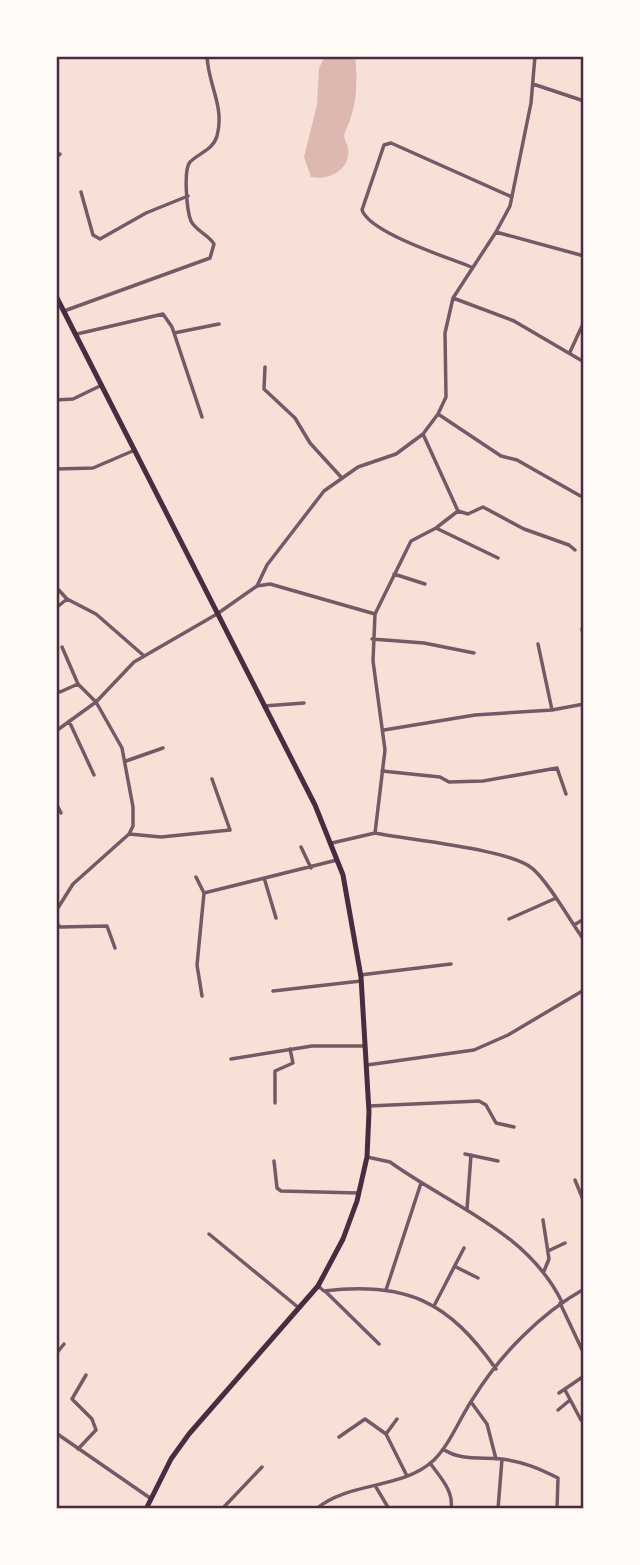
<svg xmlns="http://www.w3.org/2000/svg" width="640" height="1565" font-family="Roboto,sans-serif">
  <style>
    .water { fill: #dcb8b0 }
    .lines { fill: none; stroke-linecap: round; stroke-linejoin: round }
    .minor { stroke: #755966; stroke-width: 3.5 }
    .primary { stroke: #4a2c40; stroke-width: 5 }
    .neatline { fill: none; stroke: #4a2c40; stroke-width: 2.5 }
  </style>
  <rect width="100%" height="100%" fill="#f7e1d7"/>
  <path class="water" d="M325,56H355C358,83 357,108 345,132C342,138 347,142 348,148C351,169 330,181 311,177L304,157L317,105L319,68Z"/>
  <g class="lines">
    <path class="minor" d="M533,84L584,101
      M56,157L60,154
      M81,192L93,235L100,239L146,213L188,196
      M496,232L584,256
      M471,267C447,257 370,233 362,210L384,145L391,143L512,197
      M453,298L514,321L584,362
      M64,311L210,258L214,244C209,235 196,231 191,221C187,212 183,170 190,162C199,153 213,150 217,136C225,106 208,85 207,56
      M174,333L219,324
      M77,334L163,314L172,327L202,417
      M570,352L582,326
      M265,367L264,389L295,418L310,443L341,477
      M56,400L73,399L102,385
      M438,414L501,456L517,460L584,498
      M423,434L458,511L468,514L483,507L524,529L569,545L575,550
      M56,469L93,468L135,450
      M436,528L498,558
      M394,574L425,584
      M257,586L270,584L375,614
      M56,587L67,599L96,614L143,655
      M56,608L67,599
      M582,629L584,637
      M372,639L424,643L474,653
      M538,644L552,710
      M56,690L60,692L78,684
      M264,706L304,703
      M69,721L94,775
      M384,730L475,715L552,710L584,704
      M56,731L96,702L134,662L217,614L257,586L267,565L324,491L358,467L396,454L423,434L438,414L446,397L445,333L453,298L496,232L510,206L531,103L535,56
      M126,761L163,748
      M382,771L440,777L449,782L483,781L557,768L566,794
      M56,803L61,813
      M375,833C409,840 511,849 533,869C550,884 570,921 584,940
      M129,834L161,837L230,830L212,779
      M332,843L375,833L385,750L373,661L375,614L411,541L436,528L458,511
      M301,847L311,868
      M196,877L204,893L197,965L202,996
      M265,881L276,918
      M204,893L337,860
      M56,911L73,884L129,834L133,826V807L122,748L96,702L78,684L62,647
      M509,919L554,899
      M56,922L60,927L107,926L115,948
      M574,925L584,919
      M360,975L451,964
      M273,991L361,981
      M231,1059L312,1046H364
      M367,1065L474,1050L508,1035L584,990
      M275,1103V1071L293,1063L290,1049
      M369,1106L479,1101L486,1105L496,1123L514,1127
      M465,1154L498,1161
      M367,1157L390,1162C451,1206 527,1231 562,1302
      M274,1161L277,1188L281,1191L358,1193
      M575,1180L584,1202
      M467,1209L471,1155
      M543,1220L549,1259L544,1271
      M209,1234L299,1308
      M548,1251L565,1243
      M456,1267L478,1278
      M318,1286L324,1291C407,1281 449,1302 496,1369
      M386,1290L421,1183
      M325,1291L379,1344
      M560,1303L584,1354
      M435,1304L464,1248
      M56,1354L64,1344
      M565,1390L581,1420
      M559,1393L584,1376
      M471,1402L487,1424L496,1459
      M558,1410L570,1400
      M56,1433L150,1498
      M386,1434L397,1419
      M339,1437L365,1419L386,1434L407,1476
      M78,1449L96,1430L92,1419L72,1399L86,1375
      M443,1449C460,1461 481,1457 501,1459C522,1461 540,1469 558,1478L557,1509
      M430,1463C440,1477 454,1491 451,1509
      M376,1487L389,1509
      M222,1509L262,1467
      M316,1509C349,1481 402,1490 434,1460C451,1443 460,1417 474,1397C501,1354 540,1314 584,1289
      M498,1509L502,1459"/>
    <path class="primary" d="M56,296L315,805L343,875L361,977L369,1112L367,1157L357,1201L343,1239L318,1286L189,1434L171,1459L146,1509"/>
  </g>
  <rect width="640" height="1565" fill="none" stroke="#fffaf5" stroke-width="116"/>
  <rect x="58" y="58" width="524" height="1449" class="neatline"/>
</svg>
